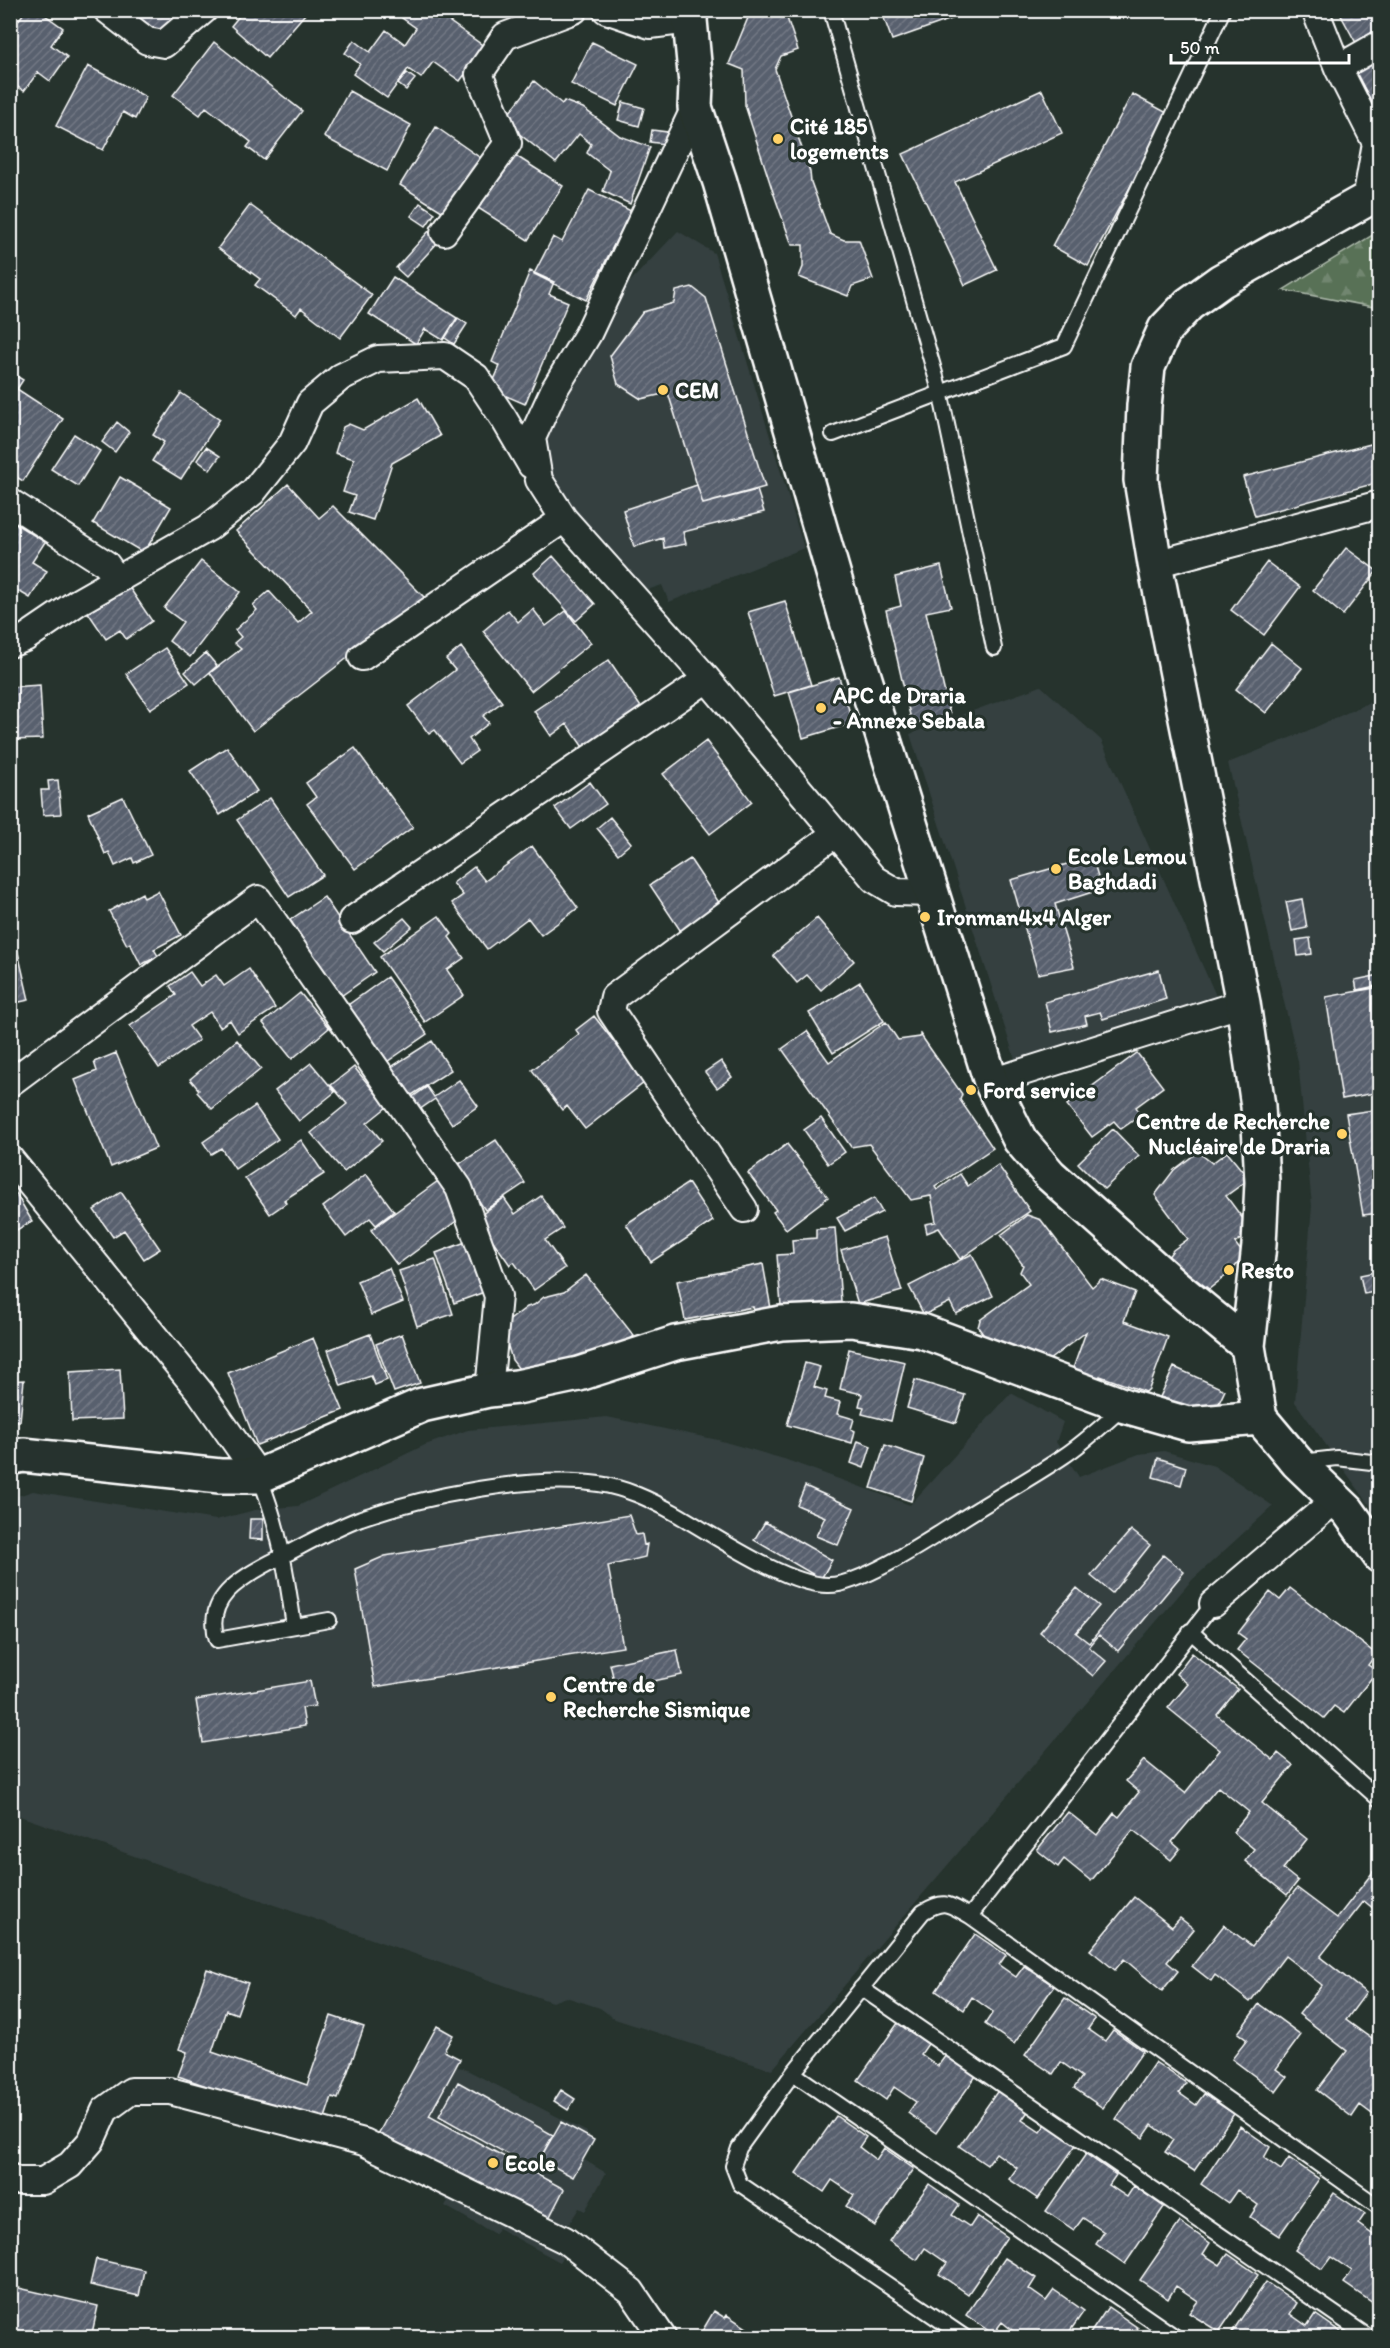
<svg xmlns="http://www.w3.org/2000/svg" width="1390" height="2348" font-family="Itim,sans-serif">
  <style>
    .built { fill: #354040 }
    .forest { fill: url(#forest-firs); stroke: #acb8aa; stroke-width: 1.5 }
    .building { fill: url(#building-hatch); stroke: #fff; stroke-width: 1.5 }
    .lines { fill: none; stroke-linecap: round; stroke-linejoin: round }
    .lane-casing { stroke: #fff; stroke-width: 18 }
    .street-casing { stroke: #fff; stroke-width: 30 }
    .secondary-casing { stroke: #fff; stroke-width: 38 }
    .lane { stroke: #26332d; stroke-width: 14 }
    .street { stroke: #26332d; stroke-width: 26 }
    .secondary { stroke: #26332d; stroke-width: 33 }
    .poi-dot { fill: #ffd166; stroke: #26332d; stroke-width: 2 }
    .labels { text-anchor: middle; stroke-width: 6; stroke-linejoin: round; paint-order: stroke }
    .poi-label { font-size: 22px; font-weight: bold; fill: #fff; stroke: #26332d; text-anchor: start }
  </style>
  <defs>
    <pattern id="forest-firs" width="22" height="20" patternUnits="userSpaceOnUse" patternTransform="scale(1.5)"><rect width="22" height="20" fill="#587156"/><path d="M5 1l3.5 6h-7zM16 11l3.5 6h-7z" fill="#71866f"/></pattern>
    <pattern id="building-hatch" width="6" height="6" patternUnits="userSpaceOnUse" patternTransform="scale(1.5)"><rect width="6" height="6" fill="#59606e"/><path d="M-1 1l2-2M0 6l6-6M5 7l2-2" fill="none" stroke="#727884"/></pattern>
  </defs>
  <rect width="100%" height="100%" fill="#26332d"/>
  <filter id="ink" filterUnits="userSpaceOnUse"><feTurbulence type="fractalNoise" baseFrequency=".0167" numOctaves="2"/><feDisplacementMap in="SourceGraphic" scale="12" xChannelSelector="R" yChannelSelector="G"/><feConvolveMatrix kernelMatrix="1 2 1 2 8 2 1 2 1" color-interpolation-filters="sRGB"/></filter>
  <g filter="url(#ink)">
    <path class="built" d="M678,231L714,253L804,548L669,602L662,585L644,591L604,549L544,470L541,449L598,331L627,285Z
      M1041,686L1101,740L1217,998L1015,1059L910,734Z
      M1379,698V1518L1295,1402L1312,1206L1298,1061L1228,763L1307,731Z
      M1011,1393L1063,1422L1056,1442L1079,1477L1139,1454L1164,1451L1214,1466L1273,1506L1191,1581L772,2070L615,2019L600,2008L566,1997L552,2002L11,1813V1498L33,1491L216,1520L255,1510L298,1506L425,1445L468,1430L607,1417L718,1440L784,1459L910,1505Z
      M446,2065L463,2068L587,2132L576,2155L606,2173L585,2211L579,2208L568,2226L574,2230L560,2262L498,2228L495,2234L445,2206L448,2201L393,2171Z"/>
    <path class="forest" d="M1379,231V308L1283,290Z"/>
    <path class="building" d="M26,10H38L63,28L51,45L67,57L50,81L38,72L24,91L12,83L10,85V32Z
      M114,10H179L156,44Z
      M244,10H301L305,14L267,58L231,26Z
      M407,10H433L485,47L460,81L433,62L421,78L408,69L387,98L353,74L360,64L345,53L354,40L370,52L386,30L405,44L416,28L402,18Z
      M881,10H977L892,40Z
      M1338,10H1380V31L1356,43Z
      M785,12L798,50L781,56L775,69L810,172L811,182L830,234L844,240H859L873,279L852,286L848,296L799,277L803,267V245H792L772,189L745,105L744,70L729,64L750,13Z
      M214,42L302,111L264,160L247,147L251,142L206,107L200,115L173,95Z
      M592,42L638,64L617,106L571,84Z
      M1380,59V116L1355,72Z
      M88,66L146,97L135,119L123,112L103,150L56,126Z
      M407,73L415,79L406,90L398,84Z
      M534,81L562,104L564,101L583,108L620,136L650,147L630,204L603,191L610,171L587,153L591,144L579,134L556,163L503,121Z
      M1042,90L1062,133L955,182L997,270L965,285L903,154Z
      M349,91L411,125L387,171L324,137Z
      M1132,94L1169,114L1088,266L1052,246Z
      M623,102L644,108L639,126L618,120Z
      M436,127L492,166L453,218L400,185Z
      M652,130L667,132L665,144L650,142Z
      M510,152L563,186L528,240L475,206Z
      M589,190L631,211L586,300L534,274L553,237L562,242Z
      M420,203L435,213L426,226L411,216Z
      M250,205L372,295L340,338L301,308L296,315L255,285L260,279L218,248Z
      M429,231L440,240L406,277L396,268Z
      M530,271L554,282L549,294L568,302L525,404L490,389L500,366L492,362Z
      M393,277L457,318L443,340L425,329L416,344L369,314Z
      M692,287L706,298L765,487L703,504L668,393L641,399L618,384L610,356L643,312L674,303L676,291Z
      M458,318L467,324L454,344L445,338Z
      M10,372L23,380L17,389L63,419L23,481L10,473Z
      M181,393L220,419L181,479L152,461L164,442L153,435Z
      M418,398L440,436L392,463L373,520L349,512L355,496L343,492L354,459L335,453L343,427L349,424L363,430Z
      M117,422L129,432L115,452L102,442Z
      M74,434L100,451L78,486L51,469Z
      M1371,444L1380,471V482L1255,516L1243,477Z
      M206,447L220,456L210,470L197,460Z
      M120,477L171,507L144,553L93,523Z
      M288,484L319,518L333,506L425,598L253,731L210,673L241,649L234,643L241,637L235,630L257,610L253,605L269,591L298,623L312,611L236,531Z
      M697,485L703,504L757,490L764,512L683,532L686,544L664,548L663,538L634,547L623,510Z
      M11,521L45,542L32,562L47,571L30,598L10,586Z
      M1346,548L1377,571L1343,615L1313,590Z
      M553,556L595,604L576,621L534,573Z
      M201,561L240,592L190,657L169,641L183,622L164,608Z
      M1267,562L1300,587L1264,635L1231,610Z
      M941,566L951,607L926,612L950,715L912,724L886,610L901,606L895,577Z
      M127,584L152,621L126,639L120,630L106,639L87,611Z
      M785,601L811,685L774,696L748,612Z
      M533,609L546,626L566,611L591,643L531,691L483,631L508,610L518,622Z
      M1271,643L1302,668L1266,713L1236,689Z
      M461,647L502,702L483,716L489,723L469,739L477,751L460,763L435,730L429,734L408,706L455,670L446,659Z
      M165,648L189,683L150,709L126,674Z
      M206,653L217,666L196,684L185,672Z
      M609,660L647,716L589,756L567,724L551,736L534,711Z
      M839,677L853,723L803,738L789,692Z
      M40,685L43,739L10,740V687Z
      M706,741L752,802L710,834L663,774Z
      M227,747L257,791L220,815L190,771Z
      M355,748L413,827L355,869L307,804L316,797L306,783Z
      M58,780L61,814L43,815L41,790H49L48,781Z
      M590,782L606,804L571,829L555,808Z
      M123,797L151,855L134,863L132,858L115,866L109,852L105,854L88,813Z
      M270,798L323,875L289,897L237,820Z
      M610,817L631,843L618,854L597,828Z
      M532,846L578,908L541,935L528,918L487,949L452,903L463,895L453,883L474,867L485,881Z
      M1092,857L1102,889L1055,904L1074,967L1038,974L1011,880Z
      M690,859L722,907L682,933L650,885Z
      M158,891L181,935L154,949L158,956L141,965L130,943L127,945L109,911L142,893L144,898Z
      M324,897L375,972L338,998L297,939L301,936L290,920Z
      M1302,899L1307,928L1292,931L1286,902Z
      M439,916L452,934L449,937L464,958L447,970L464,995L425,1022L380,957Z
      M404,918L412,927L383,951L374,942Z
      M817,918L854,961L821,990L807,975L797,983L773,955Z
      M1310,938L1312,954L1298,956L1296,940Z
      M16,944L29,1000L10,1004V945Z
      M249,969L275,1008L238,1033L230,1020L220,1027L210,1012L189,1026L199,1040L159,1068L130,1026L176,995L170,986L190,972L200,986L216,975L224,986Z
      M1159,970L1166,999L1103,1019L1100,1012L1085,1016L1087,1024L1052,1032L1045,1002Z
      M1380,975V985L1357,990L1355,980Z
      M387,977L427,1034L381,1066L371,1051L377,1047L348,1005Z
      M860,982L884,1021L833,1053L809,1013Z
      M1380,987V1092L1342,1099L1326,997Z
      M300,993L329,1028L292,1059L263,1023Z
      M594,1016L645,1082L585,1129L567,1106L562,1110L532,1070L579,1034L576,1030Z
      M886,1022L898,1040L920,1037V1034L962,1094L960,1100L993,1148L935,1187L937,1190L960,1174L968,1186L998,1165L1030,1211L960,1259L939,1228L927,1233L925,1224L936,1222L931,1196L911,1200L869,1144L851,1147L782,1049L807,1031L829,1062Z
      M237,1040L261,1069L212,1109L197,1092L199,1090L190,1079Z
      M432,1041L451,1070L404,1100L385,1071Z
      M116,1053L156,1148L111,1167L75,1080L97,1071L94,1062Z
      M1137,1053L1163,1087L1136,1107L1141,1115L1121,1129L1114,1121L1092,1137L1067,1105Z
      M721,1061L732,1077L717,1088L705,1072Z
      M311,1063L335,1092L299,1121L275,1091Z
      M354,1067L387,1107L367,1123L382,1141L344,1172L311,1133L347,1104L331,1085Z
      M459,1080L478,1106L452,1124L435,1099L416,1112L408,1100L427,1087L434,1097Z
      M255,1106L278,1139L235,1169L221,1148L211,1154L203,1142Z
      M1380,1109V1213L1363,1215L1346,1114Z
      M821,1118L845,1152L828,1164L804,1130Z
      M1113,1129L1139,1156L1104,1189L1078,1163Z
      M301,1140L324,1174L284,1200L286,1203L270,1214L245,1178Z
      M496,1140L525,1183L485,1210L456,1166Z
      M787,1144L828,1197L786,1229L773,1212L776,1210L748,1173Z
      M1198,1152L1212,1163L1227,1152L1249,1179L1226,1196L1252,1231L1235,1243L1244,1255L1232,1271L1209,1289L1167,1258L1173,1250L1188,1239L1155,1195L1174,1170Z
      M366,1174L394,1211L376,1225L370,1218L346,1237L323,1207Z
      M438,1181L463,1216L397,1265L371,1230Z
      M688,1183L713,1221L651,1262L626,1224Z
      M15,1192L32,1221L10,1234V1194Z
      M121,1192L160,1249L144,1259L124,1230L113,1237L94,1210Z
      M541,1196L563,1228L545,1240L565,1268L534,1290L514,1262L510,1265L477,1218L504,1198L515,1214Z
      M874,1198L882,1212L845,1231L837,1218Z
      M1027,1215L1041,1220L1092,1287L1101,1279L1135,1292L1124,1321L1168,1337L1149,1389L1146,1392L1100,1376L1098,1383L1071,1374L1086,1332L1045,1363L999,1357L978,1327L980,1320L1029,1284L1020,1272L1023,1265L1001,1235Z
      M835,1228L842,1313L782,1318L777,1255L793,1254L792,1240L816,1238V1229Z
      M885,1237L902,1291L858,1304L841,1250Z
      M471,1240L490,1290L454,1303L436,1253Z
      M972,1254L993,1296L956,1314L950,1302L924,1315L909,1286Z
      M435,1259L453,1314L417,1326L399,1271Z
      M763,1264L772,1314L755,1317L753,1307L685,1320L677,1281Z
      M389,1268L403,1302L371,1315L357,1281Z
      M1380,1271V1291L1364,1294L1360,1275Z
      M586,1275L634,1336L622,1345L522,1373L512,1360L502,1326L527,1307L534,1305L544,1297L564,1292Z
      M370,1334L387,1380L375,1385L371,1376L341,1386L328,1350Z
      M402,1334L420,1383L394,1392L376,1344Z
      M313,1338L343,1410L257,1445L228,1373Z
      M849,1349L905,1362L891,1421L862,1414L864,1407L859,1406L862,1394L840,1389Z
      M805,1363L820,1367L814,1387L827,1391L825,1398L840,1402L837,1414L854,1419L851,1429L855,1431L852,1443L787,1425Z
      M1174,1367L1225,1390L1211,1420L1160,1397Z
      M120,1369L123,1419L72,1421L70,1372Z
      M24,1380L20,1421H10V1381Z
      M915,1380L965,1395L956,1423L907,1408Z
      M858,1441L871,1446L864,1468L851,1463Z
      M885,1445L924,1458L911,1501L871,1488Z
      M1158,1458L1186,1467L1181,1485L1153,1477Z
      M805,1486L854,1508L838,1545L816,1536L825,1517L797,1505Z
      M629,1515L636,1535L642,1534L644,1545L647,1544L645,1557L608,1566L623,1647L375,1687L355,1569L385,1556Z
      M250,1519H263V1540L249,1539Z
      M765,1522L832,1560L821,1579L754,1540Z
      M1131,1530L1150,1545L1112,1593L1091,1576Z
      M1163,1555L1184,1572L1118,1651L1099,1635L1089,1647L1106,1661L1093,1676L1040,1632L1077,1588L1099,1606L1076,1633L1089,1643Z
      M1290,1588L1376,1654L1368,1665L1377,1671L1344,1713L1334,1706L1324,1718L1237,1650L1246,1639L1238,1633L1270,1592L1280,1600Z
      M677,1650L682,1675L616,1689L610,1664Z
      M1192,1653L1238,1689L1217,1715L1273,1760L1278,1753L1293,1765L1262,1803L1307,1839L1283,1869L1298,1881L1287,1895L1245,1861L1254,1849L1233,1832L1249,1812L1218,1787L1172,1842L1180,1849L1171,1860L1133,1830L1091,1881L1064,1859L1058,1867L1037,1850L1068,1812L1097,1835L1114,1813L1119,1817L1139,1792L1126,1781L1144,1760L1185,1793L1220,1750L1168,1708L1188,1684L1176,1674Z
      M310,1681L315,1706L302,1708L305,1726L203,1743L196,1700Z
      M1380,1863V1914L1364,1901L1320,1957L1366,1993L1346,2020L1380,2045V2120L1360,2105L1352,2117L1317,2090L1347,2051L1299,2014L1322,1985L1285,1956L1250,2002L1215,1975L1211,1981L1192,1966L1224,1925L1252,1946L1297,1888L1337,1918Z
      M1134,1897L1172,1927L1180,1918L1194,1929L1167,1962L1178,1971L1162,1991L1124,1959L1115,1970L1090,1950Z
      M975,1934L1006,1955L999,1965L1016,1977L1024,1966L1054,1986L1014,2044L985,2024L993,2012L972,1997L964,2010L936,1991Z
      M207,1969L248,1983L237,2014L226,2010L212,2052L307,2085L331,2016L364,2027L338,2099L332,2097L322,2127L178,2076L187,2052L179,2049Z
      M1065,1998L1095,2019L1088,2029L1105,2041L1113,2030L1143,2051L1103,2108L1074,2088L1082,2077L1061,2062L1053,2074L1025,2055Z
      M1259,2004L1301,2035L1276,2069L1287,2077L1276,2092L1232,2059L1247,2040L1238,2033Z
      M898,2023L928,2044L921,2054L938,2066L946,2055L976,2076L936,2133L908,2113L916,2102L894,2087L886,2100L858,2080Z
      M437,2026L453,2035L444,2051L460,2059L429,2116L564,2189L546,2224L376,2138Z
      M1155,2062L1186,2083L1179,2093L1196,2105L1204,2094L1234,2114L1194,2171L1165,2152L1173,2140L1152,2125L1143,2138L1116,2119Z
      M458,2082L553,2135L534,2169L439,2116Z
      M999,2089L1029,2110L1022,2120L1040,2132L1048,2121L1078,2142L1038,2199L1009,2179L1017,2168L996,2153L987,2165L959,2146Z
      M561,2090L575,2099L568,2110L554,2101Z
      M836,2116L866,2137L859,2147L876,2160L884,2148L914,2169L875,2226L846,2206L854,2195L832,2180L824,2192L796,2173Z
      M561,2122L594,2140L573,2177L540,2159Z
      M1240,2126L1270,2147L1264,2158L1281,2170L1289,2158L1319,2179L1279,2236L1250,2217L1258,2205L1237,2190L1228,2203L1201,2184Z
      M1086,2154L1116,2175L1109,2185L1127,2197L1134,2186L1164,2207L1125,2264L1096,2244L1104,2232L1083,2218L1074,2230L1046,2211Z
      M929,2184L959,2205L952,2215L970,2227L977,2216L1007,2237L968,2294L939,2274L947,2263L925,2248L917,2260L889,2241Z
      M1334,2193L1365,2214L1358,2224L1375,2236L1380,2229V2294L1373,2303L1344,2283L1352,2271L1331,2257L1322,2269L1295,2250Z
      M1180,2222L1210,2243L1203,2254L1220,2265L1228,2254L1258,2275L1219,2332L1189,2313L1198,2301L1176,2286L1168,2299L1140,2280Z
      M1005,2258L1036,2278L1029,2289L1046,2301L1054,2290L1084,2311L1065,2338H1022L1002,2322L993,2334L966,2315Z
      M96,2259L144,2270L139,2296L90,2285Z
      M1266,2282L1297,2303L1290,2314L1307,2326L1315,2314L1345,2335L1343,2338H1228Z
      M10,2286L98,2306L91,2338H31L10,2333Z
      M1108,2307L1138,2328L1131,2338H1087Z
      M714,2311L725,2318L727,2315L762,2338H698Z"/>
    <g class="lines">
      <g class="lane-casing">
        <path id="lane" d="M831,10L940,391L994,648
          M833,434L1064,346L1223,10
          M1301,1462L1337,1458L1380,1463
          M259,1476C280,1528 286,1572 294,1626
          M329,1620L217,1640C204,1599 239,1579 271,1562C299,1548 331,1529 361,1518C426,1496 531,1474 599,1484C626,1488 649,1499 673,1512C711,1533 787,1586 829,1585C865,1585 945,1529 978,1509C1007,1491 1036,1475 1064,1456C1085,1442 1105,1423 1125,1406
          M1190,1631L1380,1800
          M970,1916L1213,1604
          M861,1988L1370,2338
          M793,2073L1177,2338
          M966,2338L740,2184L733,2166L739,2148L793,2073L923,1912C946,1898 949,1905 970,1916L1380,2208"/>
      </g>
      <g class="street-casing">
        <path id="street" d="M107,10L147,41L164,44L204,10
          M606,10L650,25L690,20
          M1315,10L1338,68L1376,143L1366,200
          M1338,68L1380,44
          M695,107L588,334L554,390L532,438L539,480L564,519L707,679L874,879L896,892L930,893
          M444,232L508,143L479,74L505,36L574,10
          M10,502L106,564L117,579
          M1155,564L1380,504
          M10,644L25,638L78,602L208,528L253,492L292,443L310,403L341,377L378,359L445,356L476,377L504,419L531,465
          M362,657L564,519
          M352,920L707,679
          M991,1082L1243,1003
          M10,1083L258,899L459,1188L498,1296L489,1390
          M10,1159L200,1392L259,1476
          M744,1209L611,1011L614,997L836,833
          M1213,1604L1336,1499
          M10,2177L15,2181H43L70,2165L91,2141L105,2110L131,2091H170L364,2142L565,2240L631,2291L663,2338"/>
      </g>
      <g class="secondary-casing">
        <path id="secondary" d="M691,10L690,20L696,84L695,107L720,182L849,628L991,1082L1020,1140L1050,1175L1175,1286L1248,1346L1260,1418L1297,1462L1348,1511L1380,1556
          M1248,1346L1259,1245L1262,1182L1258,1106L1243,1003L1155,564L1141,480L1144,406L1148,367L1165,329L1189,304L1221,281L1380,192
          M10,1458L23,1455L220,1476H259L422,1405L489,1390L517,1387L579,1374L675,1343L781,1323L851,1320L922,1331L1125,1406L1188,1424L1260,1418"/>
      </g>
      <use href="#lane" class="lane"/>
      <use href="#street" class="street"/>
      <use href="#secondary" class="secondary"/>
    </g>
  </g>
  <g class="poi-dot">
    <circle cx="778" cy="139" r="6"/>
    <circle cx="663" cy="390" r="6"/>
    <circle cx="821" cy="708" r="6"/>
    <circle cx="1056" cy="869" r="6"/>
    <circle cx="925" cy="917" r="6"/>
    <circle cx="971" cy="1090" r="6"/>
    <circle cx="1342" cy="1134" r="6"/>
    <circle cx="1229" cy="1270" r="6"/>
    <circle cx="551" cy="1697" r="6"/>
    <circle cx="493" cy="2163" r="6"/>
  </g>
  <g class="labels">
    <g class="poi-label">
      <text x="790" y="134">Cité 185<tspan x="790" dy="25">logements</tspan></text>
      <text x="675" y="398">CEM</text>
      <text x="833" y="703">APC de Draria<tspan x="833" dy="25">- Annexe Sebala</tspan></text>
      <text x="1068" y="864">Ecole Lemou<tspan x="1068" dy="25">Baghdadi</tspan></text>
      <text x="937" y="925">Ironman4x4 Alger</text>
      <text x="983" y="1098">Ford service</text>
      <text x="1330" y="1129" text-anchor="end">Centre de Recherche<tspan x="1330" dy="25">Nucléaire de Draria</tspan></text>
      <text x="1241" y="1278">Resto</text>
      <text x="563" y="1692">Centre de<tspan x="563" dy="25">Recherche Sismique</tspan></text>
      <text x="505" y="2171">Ecole</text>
    </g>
  </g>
  <rect width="1390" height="2348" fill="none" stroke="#26332d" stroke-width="36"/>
  <rect x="18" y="18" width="1354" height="2312" fill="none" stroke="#fff" stroke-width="2" filter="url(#ink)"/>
  <path d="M1171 54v9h178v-9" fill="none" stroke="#ffffff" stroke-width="3"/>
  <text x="1180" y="54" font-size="18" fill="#ffffff" stroke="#26332d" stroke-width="4.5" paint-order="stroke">50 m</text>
</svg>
